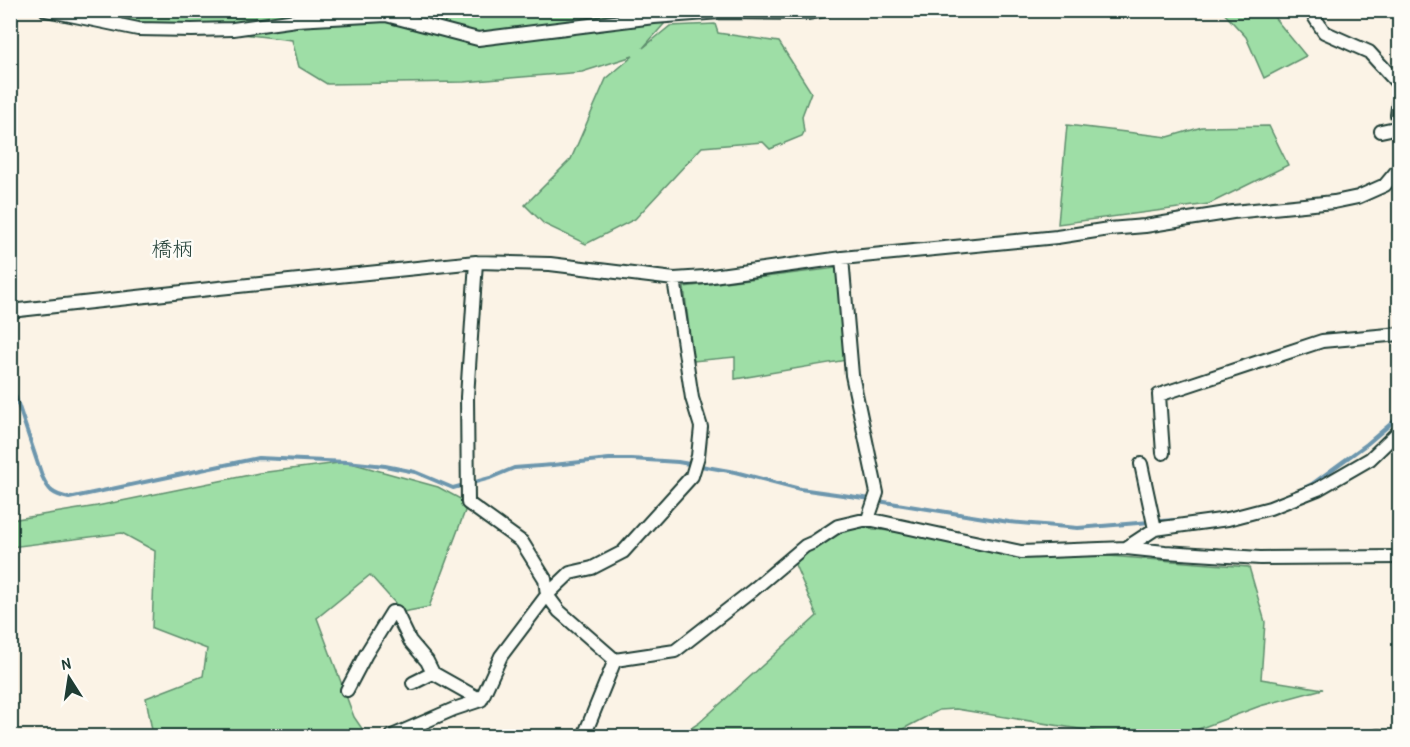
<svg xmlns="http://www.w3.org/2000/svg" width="1410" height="747" font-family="'Patrick Hand','Klee One',sans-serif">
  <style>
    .green { fill: #9edea6; stroke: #5e8e6d; stroke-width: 1.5 }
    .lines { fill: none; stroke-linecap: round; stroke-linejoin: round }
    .stream { stroke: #6c96ad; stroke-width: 4 }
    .minor-casing { stroke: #1f3d34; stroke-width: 16 }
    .minor { stroke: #fdfcf7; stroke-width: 12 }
    .labels { text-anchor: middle; stroke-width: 5; stroke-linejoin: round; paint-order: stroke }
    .neighbourhood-label { font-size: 21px; fill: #1f3d34; stroke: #fdfcf7 }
  </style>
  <rect width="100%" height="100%" fill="#fbf3e6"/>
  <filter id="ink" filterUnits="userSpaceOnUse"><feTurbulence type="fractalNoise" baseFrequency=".0167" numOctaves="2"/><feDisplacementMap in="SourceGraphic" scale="12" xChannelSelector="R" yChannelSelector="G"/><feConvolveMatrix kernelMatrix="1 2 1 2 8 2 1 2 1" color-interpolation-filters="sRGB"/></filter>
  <g filter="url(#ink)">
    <path class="green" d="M133,10L645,11L672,15L643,48L670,26L715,24L718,33L779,42L811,92L802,116L804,132L802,136L770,149L763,142L702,147L635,219L586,244L544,224L525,205L571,159L606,79L633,56L582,72L464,82L327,84L299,67L292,40L124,20Z
      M1222,11H1269L1306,56L1264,78L1246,37Z
      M1067,125L1168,137L1202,127L1269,126L1288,165L1209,204L1058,224Z
      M836,268L847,360L735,379V357L693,361L684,287Z
      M347,462L438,487L468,503L429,607L403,612L370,575L317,618L354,717L367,736H153L146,698L203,676L207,649L152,628L155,551L122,533L11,547V520L97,506L259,473Z
      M851,526L1032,550L1249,567L1265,622L1261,679L1323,689L1260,706L1180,736H1122L956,709L939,710L903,729L894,736H679L699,723L817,616L790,553Z"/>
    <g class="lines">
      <path class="stream" d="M10,380L42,476C49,491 52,494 69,498L258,458L347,462L385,466L415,472L453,488L490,478L514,468L553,465L609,459H632L678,462L735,472L800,489L871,499
        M1300,490L1312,484L1367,444L1400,416
        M878,501L1009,522L1078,528L1174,520"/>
      <g class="minor-casing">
        <path id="minor" d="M46,10L138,29L192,30L233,29L296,20L386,15L478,39L654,17L720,12L807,13L826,10
          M1310,10L1324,32L1369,52L1400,86
          M110,23L120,10
          M1400,91L1397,115L1400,118
          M1381,131L1400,127
          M842,258L852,375L877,493L868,519
          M476,262L467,397L468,503L522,542L545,579L547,595L559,611L615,660L675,651L753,590L805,546L814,542L838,526L868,519L1021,552L1126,548L1165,552L1260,558L1400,557
          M10,311L219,288L476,262L550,264L674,279L705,277L842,258L1057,237L1109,229L1145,226L1233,212L1334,202L1358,197L1385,185L1400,167
          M1163,453L1159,395L1322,341L1400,334
          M1141,464L1155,529
          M1126,548L1155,529L1228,519L1270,508L1318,489L1370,459L1400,430
          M413,683L433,673
          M347,690L366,654L392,612H396L410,641L427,661L433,673L481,700
          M392,736L454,709L481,700L501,656L547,595L570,573L592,568L623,552L692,476L698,456L701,427L692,398L674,279
          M584,736L615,660
          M1378,736H1379"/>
      </g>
      <use href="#minor" class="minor"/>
    </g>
  </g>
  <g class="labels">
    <g class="neighbourhood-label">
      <text x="172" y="256">橋柄</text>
    </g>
  </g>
  <rect width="1410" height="747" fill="none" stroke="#fdfcf7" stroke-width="36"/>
  <rect x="18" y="18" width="1374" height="711" fill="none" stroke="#1f3d34" stroke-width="2" filter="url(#ink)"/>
  <g transform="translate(69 678) rotate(348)" stroke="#fdfcf7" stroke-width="4.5" paint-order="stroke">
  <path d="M0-4.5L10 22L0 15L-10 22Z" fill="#1f3d34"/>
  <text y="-9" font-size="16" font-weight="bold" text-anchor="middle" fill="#1f3d34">N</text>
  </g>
</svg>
